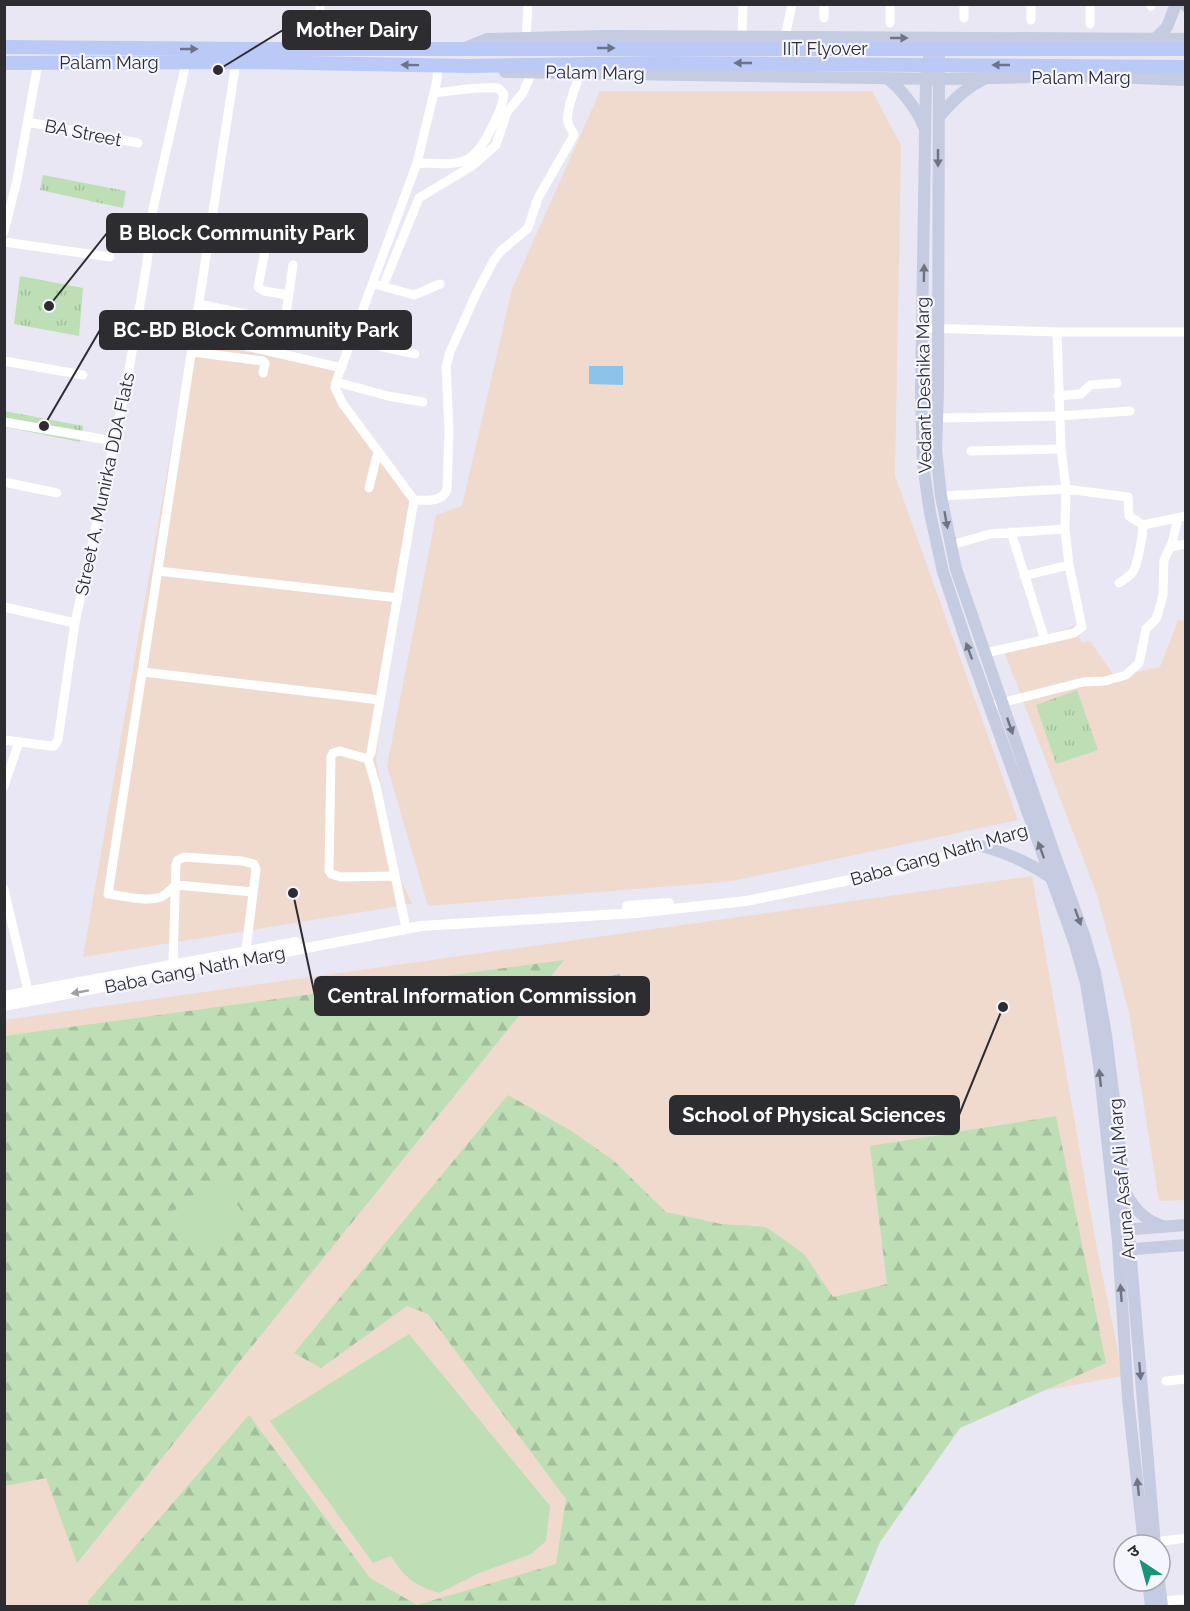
<svg xmlns="http://www.w3.org/2000/svg" width="1190" height="1611" font-family="Raleway,'Noto Sans Devanagari',sans-serif">
  <style>
    .education { fill: #efdacd }
    .grass { fill: url(#grass-tufts) }
    .forest { fill: url(#forest-firs) }
    .pitch { fill: #bedeb6 }
    .water { fill: #8ac4eb }
    .lines { fill: none; stroke-linecap: round; stroke-linejoin: round }
    .minor { stroke: #fff; stroke-width: 9 }
    .tertiary { stroke: #fff; stroke-width: 10 }
    .secondary { stroke: #c5cbe0; stroke-width: 12 }
    .primary { stroke: #bbc9f7; stroke-width: 14 }
    .oneway { fill: #717480 }
    .oneway2 { fill: #6c738a }
    .oneway3 { fill: #a0a0a2 }
    .labels { text-anchor: middle; stroke-width: 4.5; stroke-linejoin: round; paint-order: stroke }
    .street-label { font-size: 18px; fill: #2c2c31; stroke: #f5f5fe }
    .leader { fill: none; stroke: #2c2c31; stroke-width: 2 }
    .callout-dot { fill: #2c2c31; stroke: #f5f5fe; stroke-width: 2 }
    .callout { fill: #2c2c31; stroke: #2c2c31; stroke-width: 2 }
    .callout-label { font-size: 20px; text-anchor: middle; font-weight: bold; fill: #fff }
  </style>
  <defs>
    <pattern id="grass-tufts" width="24" height="20" patternUnits="userSpaceOnUse" patternTransform="scale(1.5)"><rect width="24" height="20" fill="#bedeb6"/><path d="M3 7l-1-3M5 7V3M7 7l1-3M15 17l-1-3M17 17v-4M19 17l1-3" fill="none" stroke="#a3bf9d"/></pattern>
    <pattern id="forest-firs" width="22" height="20" patternUnits="userSpaceOnUse" patternTransform="scale(1.5)"><rect width="22" height="20" fill="#bedeb6"/><path d="M5 1l3.5 6h-7zM16 11l3.5 6h-7z" fill="#a3bf9d"/></pattern>
  </defs>
  <rect width="100%" height="100%" fill="#e8e7f3"/>
  <path class="education" d="M600,91H872L901,145L895,476L1018,820L733,881L428,906L387,766L436,515L462,506L512,289Z
    M190,340L345,372L338,389L414,493L404,535L376,760L396,869L412,904L83,957Z
    M1178,620L1185,621V1200L1159,1201L1129,1012L1097,895L1004,651L1074,626L1082,643L1090,641L1115,677L1160,667Z
    M1032,876L1096,1244L1123,1376L954,1407L809,1606H5L4,1020Z"/>
  <path class="grass" d="M43,175L126,191L123,208L40,190Z
    M20,276L83,288L79,336L14,324Z
    M4,411L83,426L80,442L5,427Z
    M1077,690L1098,750L1056,764L1036,705Z"/>
  <path class="forest" d="M564,960L77,1563L46,1478L5,1486L4,1036Z
    M508,1095L573,1132L614,1161L666,1212L721,1224L766,1227L804,1254L833,1297L887,1284L870,1146L1056,1116L1106,1363L960,1428L880,1542L854,1606H89L88,1601L249,1415L370,1578L417,1605L556,1564L566,1499L428,1314L407,1306L321,1368L294,1353Z"/>
  <path class="pitch" d="M217,1176L248,1220L202,1253L170,1214Z
    M409,1334L550,1506L546,1541L531,1554L479,1573L439,1593C414,1585 405,1578 391,1556L373,1563L270,1421Z"/>
  <path class="water" d="M589,366H623V385L589,384Z
    M620,974L622,989L610,991L614,1008L592,1012L587,981Z"/>
  <g class="lines">
    <path class="minor" d="M1090,4V24
      M1151,4V6
      M320,17V4
      M824,18V4
      M964,18V4
      M1031,20V4
      M890,23V4
      M742,37L743,4
      M785,37L792,4
      M526,38L528,4
      M236,62L108,894C124,896 146,902 161,897C167,894 171,889 176,885L253,892
      M28,122L138,143
      M417,163C462,164 472,169 493,125C498,114 503,106 504,94L498,88C478,86 454,91 434,93
      M269,230L258,287L264,291L288,295
      M4,232L17,180L38,63
      M4,242L110,257
      M378,285L414,295L440,284
      M383,286L419,198L472,166L496,145L507,112L523,93L532,72
      M199,304L274,320L283,318L286,314L293,265
      M923,328L1057,332H1186
      M195,334L342,368
      M353,337L383,347L415,354
      M192,352L263,361L265,363L263,373
      M4,361L83,375
      M336,382L388,396L423,402
      M1058,396L1081,394L1090,385L1117,383
      M937,418L1059,416L1130,411
      M4,422L114,441
      M971,451L1061,449
      M4,482L57,493
      M369,488L378,451
      M941,496L1066,489L1128,497L1129,516L1143,525C1143,534 1138,561 1134,570C1131,576 1125,579 1119,583
      M414,500C426,500 441,503 447,490L449,430L446,367L450,352L477,292L494,260L501,251L528,228L538,198L574,135C573,130 569,128 568,122C565,111 577,84 580,73
      M1143,525L1186,516
      M1011,532L1045,640
      M951,545L990,534L1065,529
      M1170,547L1186,544
      M158,571L398,598
      M1024,576L1069,565
      M4,607L75,623
      M986,653L1074,633L1082,627L1069,565L1065,529L1066,489L1061,449L1057,332
      M143,672L380,700
      M997,704L1083,682L1105,681L1126,675L1139,663L1146,629L1156,619L1158,613L1163,596L1164,560L1172,543L1178,519
      M4,740L51,746H54L58,740L75,623L127,382L147,263L153,209L186,63
      M368,759L340,751L333,753L331,757L329,870L331,874L341,877L394,876
      M4,786L19,742
      M4,889L28,991
      M405,923L376,786L368,759L371,753L414,500L343,404L335,388L336,382L417,163L437,80L438,65
      M173,964L176,864L178,860L184,857L242,861L254,864L256,870L245,957
      M1166,1381L1186,1379
      M1155,1542L1186,1538
      M1162,1601L1186,1599"/>
    <path class="tertiary" d="M627,906L669,903
      M4,996L296,942
      M4,1006L421,926L636,913L746,901L904,869L1033,829L1041,824"/>
    <path class="secondary" d="M1185,4L1186,6
      M932,38L926,78L921,391L923,464L930,513L943,572L966,641L1075,944L1086,983L1099,1064L1118,1241L1128,1398L1144,1545
      M1155,39L1167,27L1176,4
      M465,48L487,39L604,36L1186,39
      M939,57L938,391L936,450L941,496L956,569L1053,850L1084,935L1095,973L1106,1035L1125,1188L1155,1545
      M505,72L939,79L1088,76L1186,80
      M887,78C902,90 917,109 924,127
      M939,117C952,101 965,88 984,79
      M982,846C1007,853 1028,862 1050,877
      M1127,1195C1135,1210 1146,1221 1163,1226
      M1121,1230L1186,1225
      M1122,1250L1186,1245
      M1148,1581L1151,1606
      M1159,1581L1162,1606"/>
    <path class="primary" d="M4,47L250,49H1186
      M4,63L249,62L468,66L659,63L1186,67"/>
  </g>
  <defs><path id="oneway-solid" d="M-6-.8H1V-3.2L6.5 0L1 3.2V.8H-6Z" transform="scale(1.5)"/></defs>
  <g class="oneway">
    <use href="#oneway-solid" transform="translate(899 38)"/>
    <use href="#oneway-solid" transform="translate(938 158) rotate(90)"/>
    <use href="#oneway-solid" transform="translate(924 273) rotate(-89)"/>
    <use href="#oneway-solid" transform="translate(946 520) rotate(80)"/>
    <use href="#oneway-solid" transform="translate(969 651) rotate(-110)"/>
    <use href="#oneway-solid" transform="translate(1010 726) rotate(71)"/>
    <use href="#oneway-solid" transform="translate(1041 850) rotate(-110)"/>
    <use href="#oneway-solid" transform="translate(1078 917) rotate(70)"/>
    <use href="#oneway-solid" transform="translate(1100 1078) rotate(-96)"/>
    <use href="#oneway-solid" transform="translate(1121 1293) rotate(-94)"/>
    <use href="#oneway-solid" transform="translate(1140 1371) rotate(85)"/>
    <use href="#oneway-solid" transform="translate(1138 1487) rotate(-96)"/>
  </g>
  <g class="oneway2">
    <use href="#oneway-solid" transform="translate(606 48)"/>
    <use href="#oneway-solid" transform="translate(189 49)"/>
    <use href="#oneway-solid" transform="translate(743 63) rotate(-180)"/>
    <use href="#oneway-solid" transform="translate(410 65) rotate(-179)"/>
    <use href="#oneway-solid" transform="translate(1001 65) rotate(-180)"/>
  </g>
  <use class="oneway3" href="#oneway-solid" transform="translate(80 992) rotate(170)"/>
  <g class="labels">
    <g class="street-label">
      <text x="825" y="55">IIT Flyover</text>
      <text x="109" y="69">Palam Marg</text>
      <text transform="translate(595 73) rotate(1)" y="6">Palam Marg</text>
      <text x="1081" y="84">Palam Marg</text>
      <text transform="translate(83 133) rotate(11)" y="6">BA Street</text>
      <text transform="translate(924 385) rotate(-91)" y="6">Vedant Deshika Marg</text>
      <text transform="translate(105 484) rotate(-78)" y="6">Street A, Munirka DDA Flats</text>
      <text transform="translate(939 855) rotate(-16)" y="6">Baba Gang Nath Marg</text>
      <text transform="translate(195 970) rotate(-11)" y="6">Baba Gang Nath Marg</text>
      <text transform="translate(1122 1179) rotate(-95)" y="6">Aruna Asaf Ali Marg</text>
    </g>
  </g>
  <path class="leader" d="M218 70L283 30M49 306L107 233M44 426L100 330M293 893L315 996M1003 1007L959 1115"/>
  <g class="callout-dot">
    <circle cx="218" cy="70" r="6"/>
    <circle cx="49" cy="306" r="6"/>
    <circle cx="44" cy="426" r="6"/>
    <circle cx="293" cy="893" r="6"/>
    <circle cx="1003" cy="1007" r="6"/>
  </g>
  <g class="callout">
    <rect x="283" y="11" width="147" height="38" rx="6"/>
    <rect x="107" y="214" width="260" height="38" rx="6"/>
    <rect x="100" y="311" width="311" height="38" rx="6"/>
    <rect x="315" y="977" width="334" height="38" rx="6"/>
    <rect x="670" y="1096" width="289" height="38" rx="6"/>
  </g>
  <g class="callout-label">
    <text x="357" y="37">Mother Dairy</text>
    <text x="237" y="240">B Block Community Park</text>
    <text x="256" y="337">BC-BD Block Community Park</text>
    <text x="482" y="1003">Central Information Commission</text>
    <text x="814" y="1122">School of Physical Sciences</text>
  </g>
  <rect width="1190" height="1611" fill="none" stroke="#2c2c31" stroke-width="12"/>
  <g transform="translate(1142 1563) rotate(324)"><circle r="28" fill="#f5f5fe" stroke="#a5a5ac" stroke-width="1.5"/>
  <path d="M0-4.5L10 22L0 15L-10 22Z" fill="#1b9378"/>
  <text y="-9" font-size="16" font-weight="bold" text-anchor="middle" fill="#2c2c31">उ</text>
  </g>
</svg>
